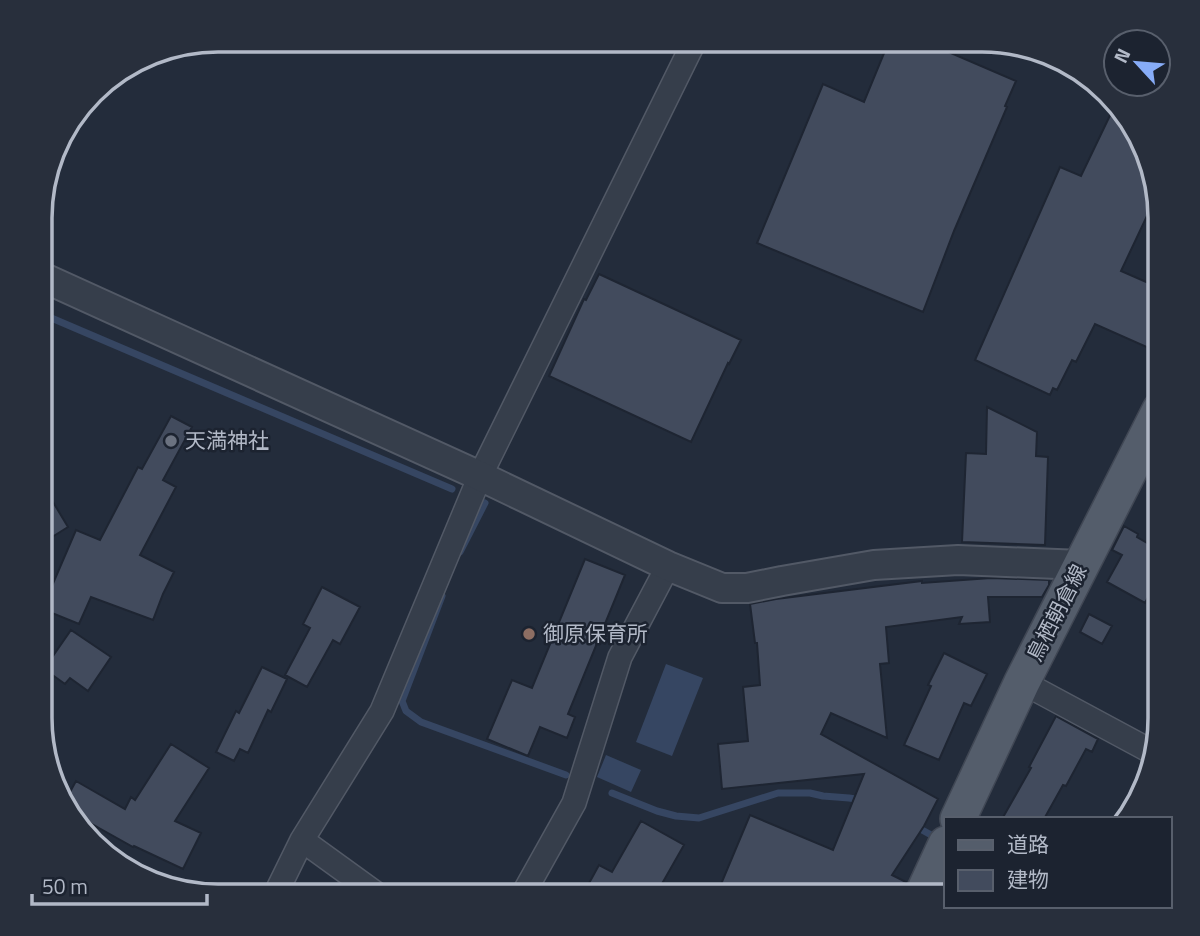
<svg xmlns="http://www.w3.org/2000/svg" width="1200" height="936" font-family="'Titillium Web','Noto Sans JP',sans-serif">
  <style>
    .water { fill: #364662 }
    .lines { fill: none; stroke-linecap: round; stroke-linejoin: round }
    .stream { stroke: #364662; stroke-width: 7 }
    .building { fill: #424b5d; stroke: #1e2532; stroke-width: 2 }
    .minor-casing { stroke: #525966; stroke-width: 26 }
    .tertiary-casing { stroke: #525966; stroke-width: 32 }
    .primary-casing { stroke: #404754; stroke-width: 38 }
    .minor { stroke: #363e4b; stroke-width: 23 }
    .tertiary { stroke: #363e4b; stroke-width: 28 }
    .primary { stroke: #545d6b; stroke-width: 35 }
    .worship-dot { fill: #6b7280; stroke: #1c2330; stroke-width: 2.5 }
    .education-dot { fill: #8d6e63; stroke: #1c2330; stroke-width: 2.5 }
    .labels { text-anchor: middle; stroke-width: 5; stroke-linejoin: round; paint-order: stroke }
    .poi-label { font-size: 21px; fill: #b2b9c7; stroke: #1c2330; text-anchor: start }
    .street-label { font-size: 21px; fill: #b2b9c7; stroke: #1c2330 }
    .rim { fill: none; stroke: #b2b9c7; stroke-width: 3.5 }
  </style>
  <rect width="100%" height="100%" fill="#232c3b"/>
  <path class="water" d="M666,664L703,678L672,756L636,742Z
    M606,755L641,770L631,792L597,777Z"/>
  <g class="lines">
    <path class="stream" d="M42,314L452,489
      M460,552L485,503
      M442,596L402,701L406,711L421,722L566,775
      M612,793L657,811L676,816L699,818L778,793H810L823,796L849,798L862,800
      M913,825L933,836"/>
  </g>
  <path class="building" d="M889,41H923L1016,81L1005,106L1007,107L954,231L923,312L757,243L823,84L864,102Z
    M1115,105L1142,140L1155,199L1121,271L1160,288V330L1151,349L1095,324L1076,362L1072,360L1057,390L1053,388L1050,395L975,360L1060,167L1081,176Z
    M599,274L741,340L729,364L728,363L691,442L549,376L584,299L586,300Z
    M987,407L1037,432L1036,456L1048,457L1045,545L962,542L966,453L986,454Z
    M171,416L192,427L163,480L176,487L140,555L174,572L163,594L153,620L91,597L79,624L42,609L76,530L100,540L138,467L142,469Z
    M53,502L68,527L41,544V509Z
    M1124,526L1138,534L1137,537L1159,550V577L1145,603L1107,582L1122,555L1112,550Z
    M585,559L625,575L568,714L575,717L567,738L540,727L528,756L487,739L512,680L532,688Z
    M991,578L1049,580V585L1042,597H988L990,622L959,624L962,617L886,627L889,663L880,664L887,738L831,713L821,734L938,799L924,826L892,875L906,882L902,896H716L750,815L833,850L864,774L722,789L718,744L748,741L743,687L760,685L757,643H755L750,604L776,599L922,581V583Z
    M322,587L360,607L340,644L333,640L307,687L285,675L310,628L303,624Z
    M1089,614L1112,626L1102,644L1080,632Z
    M71,630L111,657L88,691L70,678L65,684L44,669Z
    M944,653L987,674L971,706L964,703L939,760L904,745L931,686L928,685Z
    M262,667L287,679L271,712L268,710L248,753L240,749L234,761L216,752L236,711L239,713Z
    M1056,716L1098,739L1092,752L1086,749L1066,786L1063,785L1044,819H1002L1031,768L1029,767Z
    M171,744L209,768L175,821L201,833L183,869L134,846L133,847L99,828L71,812L64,803L76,781L125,809L131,797L135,800Z
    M641,821L684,845L655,896H582L599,865L612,872Z"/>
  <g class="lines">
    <g class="minor-casing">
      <path id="minor" d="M1022,682L1154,753
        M302,840L378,895
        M275,895L302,840L382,711L480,476L695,40
        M522,896L574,803L620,657L668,566"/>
    </g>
    <g class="tertiary-casing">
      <path id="tertiary" d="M42,277L480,476L668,566L722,588H747L782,581L874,565L958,560L1081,565"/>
    </g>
    <g class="primary-casing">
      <path id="primary" d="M958,819L1022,682L1160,410
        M922,896L946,844"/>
    </g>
    <use href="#minor" class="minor"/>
    <use href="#tertiary" class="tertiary"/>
    <use href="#primary" class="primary"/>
  </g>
  <circle class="worship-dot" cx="171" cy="441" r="7"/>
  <circle class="education-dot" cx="529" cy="634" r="7"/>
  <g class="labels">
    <g class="poi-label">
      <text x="185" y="448">天満神社</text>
      <text x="543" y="641">御原保育所</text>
    </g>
    <g class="street-label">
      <text transform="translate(1057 613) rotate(-63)" y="7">鳥栖朝倉線</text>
    </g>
  </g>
  <path d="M0 0H1200V936H0ZM218 52H982A166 166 0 0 1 1148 218V718A166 166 0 0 1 982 884H218A166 166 0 0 1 52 718V218A166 166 0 0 1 218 52Z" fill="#282f3c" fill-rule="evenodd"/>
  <path class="rim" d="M218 52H982A166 166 0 0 1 1148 218V718A166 166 0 0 1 982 884H218A166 166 0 0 1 52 718V218A166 166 0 0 1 218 52Z"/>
  <rect x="944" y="817" width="228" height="91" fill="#1c2330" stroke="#585f6c" stroke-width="2"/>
  <rect x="958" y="840" width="35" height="10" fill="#545d6b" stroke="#585f6c" stroke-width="2"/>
  <text x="1007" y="852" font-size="21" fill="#b2b9c7">道路</text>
  <rect x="958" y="870" width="35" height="21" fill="#424b5d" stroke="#585f6c" stroke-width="2"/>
  <text x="1007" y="887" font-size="21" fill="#b2b9c7">建物</text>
  <g transform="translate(1137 63) rotate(296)"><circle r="33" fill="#1c2330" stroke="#585f6c" stroke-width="2"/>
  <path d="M0-5L12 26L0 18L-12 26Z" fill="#87acf7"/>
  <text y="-10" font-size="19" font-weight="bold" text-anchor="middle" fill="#b2b9c7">N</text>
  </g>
  <path d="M32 894v10h175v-10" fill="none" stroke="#b2b9c7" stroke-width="3.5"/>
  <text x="42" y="894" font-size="21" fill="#b2b9c7" stroke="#1c2330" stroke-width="5" paint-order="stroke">50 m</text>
</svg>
